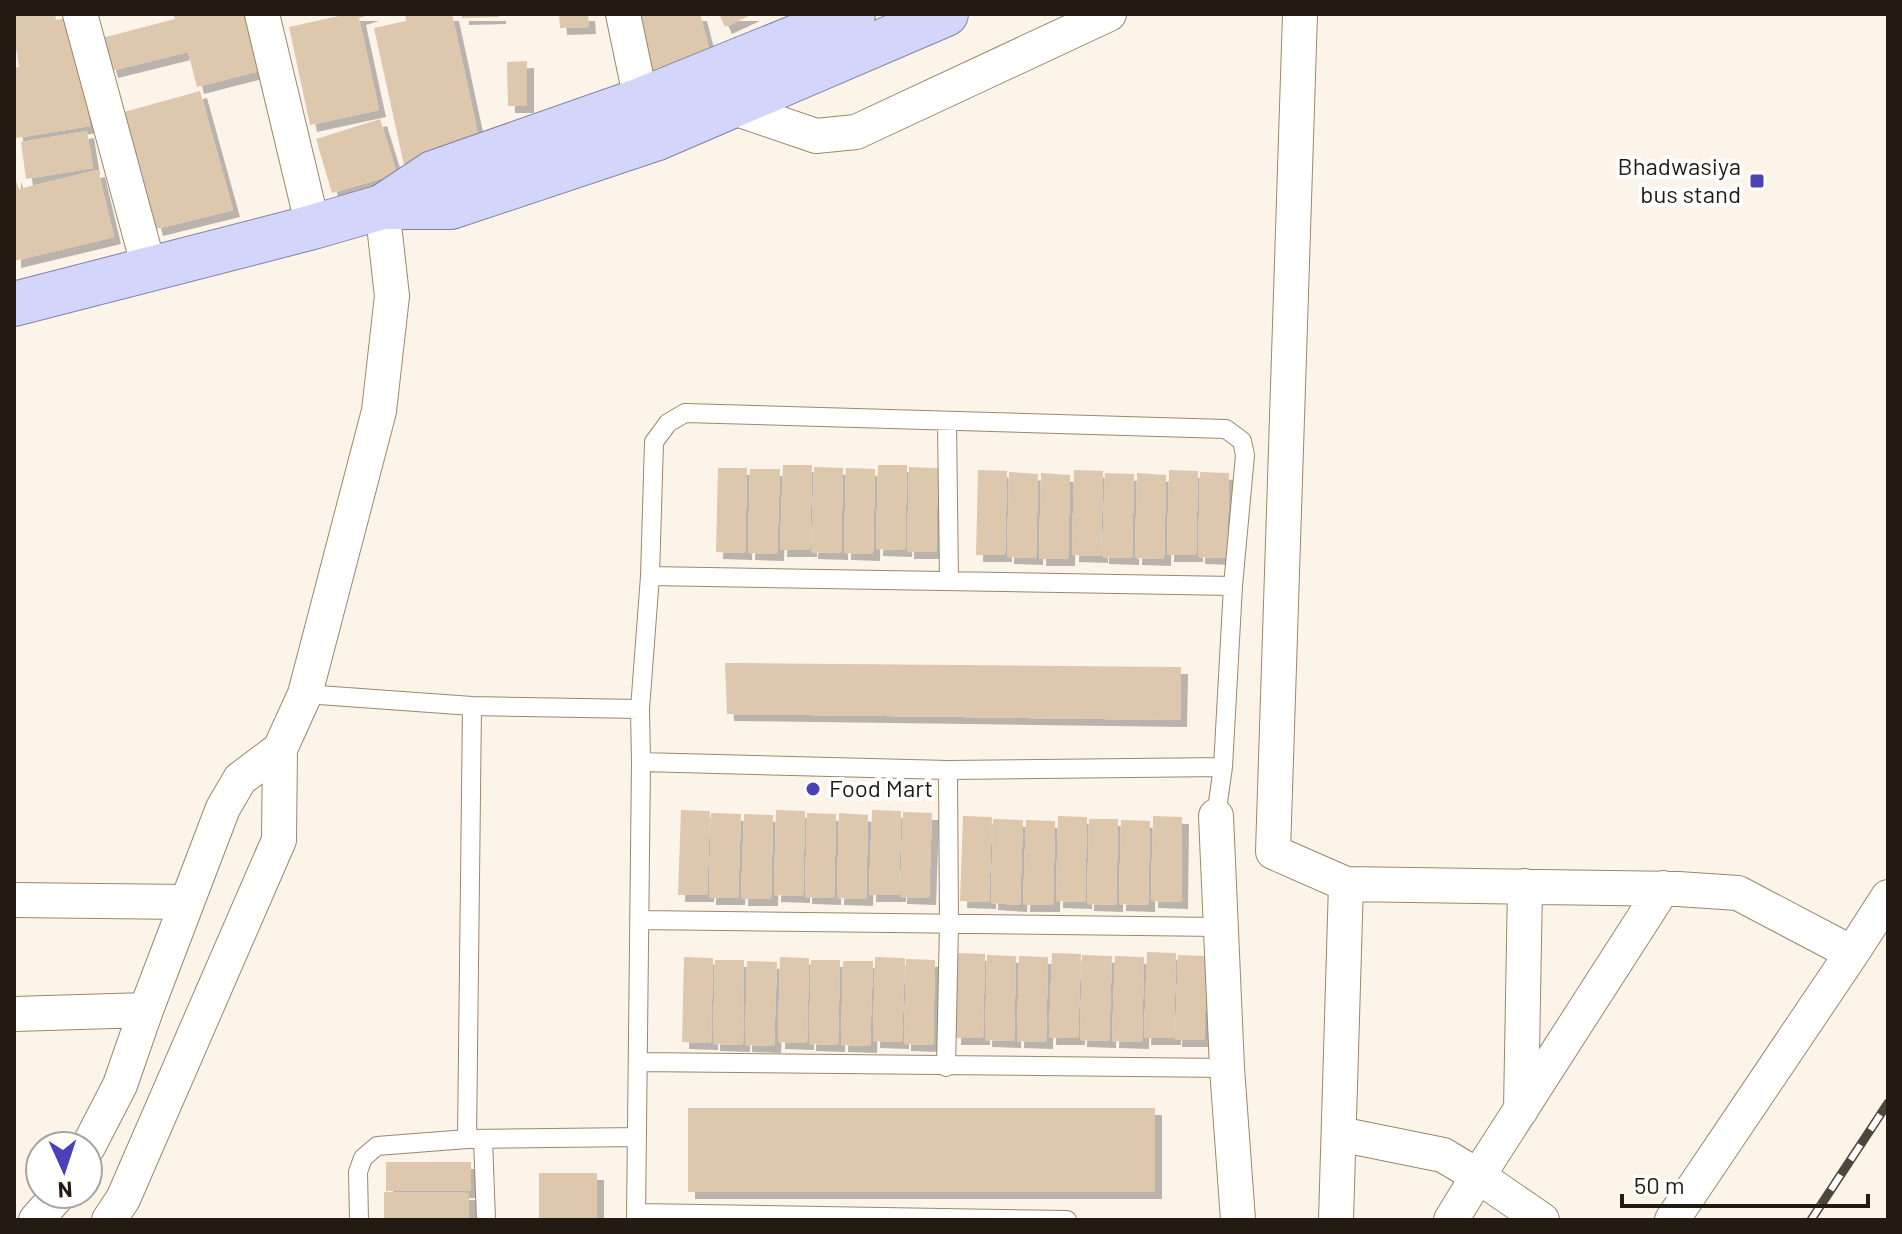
<svg xmlns="http://www.w3.org/2000/svg" width="1902" height="1234" font-family="Barlow,sans-serif">
  <style>
    .building { fill: #ddc7ad; filter: url(#shadow) }
    .lines { fill: none; stroke-linecap: round; stroke-linejoin: round }
    .service-casing { stroke: #9b876e; stroke-width: 20 }
    .minor-casing { stroke: #9b876e; stroke-width: 36 }
    .primary-casing { stroke: #8282a6; stroke-width: 46 }
    .service { stroke: #fff; stroke-width: 18 }
    .minor { stroke: #fff; stroke-width: 34 }
    .primary { stroke: #d3d5fa; stroke-width: 44 }
    .rail-casing { stroke: #4e463c; stroke-width: 9 }
    .rail { stroke: #fff; stroke-width: 6; stroke-dasharray: 18; stroke-linecap: butt }
    .poi-dot { fill: #4c42b8; stroke: #fff; stroke-width: 3 }
    .labels { text-anchor: middle; stroke-width: 8; stroke-linejoin: round; paint-order: stroke }
    .poi-label { font-size: 24px; fill: #231b11; stroke: #fff; text-anchor: end }
  </style>
  <defs>
    <filter id="shadow"><feDropShadow dx="7" dy="7" stdDeviation="0" flood-color="#0004"/></filter>
  </defs>
  <rect width="100%" height="100%" fill="#fdf4e9"/>
  <path class="building" d="M14,14H55L56,20L71,17L90,126L16,138L14,68L19,67L14,35Z
    M173,14H249L263,70L197,87L188,52L111,71L102,38L175,19Z
    M348,14H372L359,18L379,110L310,125L289,27Z
    M405,14H452L481,148L404,165L374,28L406,21Z
    M462,14H499V17L462,18Z
    M559,14H588L589,27L560,28Z
    M633,14H700L712,60L648,76Z
    M719,14H753L725,27Z
    M527,61V106H508L507,62Z
    M200,91L233,210L156,229L124,112Z
    M380,119L397,174L332,193L316,139Z
    M87,131L93,168L26,179L21,142Z
    M98,170L114,237L14,261V175L19,189Z
    M783,465H812L810,550H780Z
    M878,465H907L905,550L876,549Z
    M814,467L843,468L841,553L811,552Z
    M909,467L938,468L936,552H907Z
    M718,468H747L745,553L716,552Z
    M846,468L875,469L873,554L844,553Z
    M750,469H780L777,554L748,553Z
    M978,470L1007,471L1005,555H976Z
    M1074,470L1103,471L1101,556L1072,555Z
    M1169,470L1198,471L1196,555H1167Z
    M1009,472L1038,474L1036,558L1007,557Z
    M1200,472L1229,473L1227,558L1198,557Z
    M1041,473L1070,475L1068,559H1039Z
    M1105,473L1134,474L1132,558L1102,557Z
    M1137,473L1166,475L1164,559L1135,558Z
    M725,663L1181,667L1180,720L727,714Z
    M681,810L710,811L707,895H678Z
    M776,810L805,811L803,896L774,895Z
    M872,810L901,811L899,895H869Z
    M903,812L932,813L929,898L900,897Z
    M711,813L741,814L738,898H709Z
    M807,813L836,814L834,898L805,897Z
    M839,813L868,815L866,899L837,898Z
    M744,814L773,815L771,899H741Z
    M963,816L992,817L989,902L960,901Z
    M1058,816L1087,817L1085,902L1056,901Z
    M1153,816L1182,817L1181,902L1151,901Z
    M993,819L1023,820L1020,905L991,903Z
    M1089,819H1118L1116,905L1087,904Z
    M1026,820L1055,821L1053,905H1023Z
    M1121,820L1150,821L1148,905L1119,904Z
    M1147,952L1176,953L1174,1038H1144Z
    M956,953L985,954L983,1038H954Z
    M1052,953L1081,954L1078,1038H1049Z
    M987,955L1016,956L1014,1041L985,1040Z
    M1082,955L1112,956L1109,1041L1080,1040Z
    M1178,955L1207,956L1204,1040H1175Z
    M1019,956L1048,957L1046,1042L1017,1041Z
    M1115,956L1144,957L1142,1042L1112,1041Z
    M684,957L713,958L711,1043L682,1042Z
    M780,957L809,958L807,1043L778,1042Z
    M875,957L905,958L902,1042L873,1041Z
    M906,959L935,960L933,1045L904,1044Z
    M715,960H744L743,1045L713,1044Z
    M811,960H840L838,1045L809,1044Z
    M747,961L777,962L774,1046L745,1045Z
    M843,961H873L870,1046L841,1045Z
    M688,1108H1155V1192H688Z
    M386,1162H471V1191H386Z
    M539,1173H597V1220H539Z
    M384,1192L469,1193V1220H384Z"/>
  <g class="lines">
    <g class="service-casing">
      <path id="service" d="M947,421L949,580
        M650,576L654,442L668,423L685,413L1226,429L1242,441L1245,455L1233,586
        M305,694L472,706L640,709L641,762L948,770L1223,767L1216,816
        M472,706L467,1139L637,1137
        M640,709L650,576L1233,586L1223,767
        M639,920L1219,927
        M638,1062L1227,1068
        M946,1067L949,924L948,770
        M483,1139L486,1220
        M637,1213L1067,1220
        M359,1220L358,1172L363,1158L377,1146L467,1139
        M636,1220L641,762"/>
    </g>
    <g class="minor-casing">
      <path id="minor" d="M80,14L149,268
        M262,14L313,227
        M623,14L641,100
        M1300,14L1273,852L1346,884
        M731,107L816,136L856,132L1109,14
        M1216,816L1227,1068L1238,1220
        M14,900L186,902
        M14,1014L146,1010
        M1521,1110L1525,886
        M1339,1134L1443,1155L1478,1176L1663,888
        M88,1147L120,1085L146,1010L223,808L240,779L280,749
        M36,1220L59,1194
        M109,1220L123,1199L279,840L280,749L305,694L379,411L392,296L382,207
        M1336,1220L1346,884L1678,889L1738,893L1852,953L1888,897
        M1451,1220L1478,1176L1542,1220
        M1672,1220L1852,953"/>
    </g>
    <g class="primary-casing">
      <path id="primary" d="M382,207L433,173L641,100L853,14
        M14,304L313,227L382,207H451L655,139L946,14"/>
    </g>
    <use href="#service" class="service"/>
    <use href="#minor" class="minor"/>
    <use href="#primary" class="primary"/>
    <g class="rail-casing">
      <path id="rail" d="M1811,1220L1888,1103"/>
    </g>
    <use href="#rail" class="rail"/>
  </g>
  <g class="poi-dot">
    <rect x="1749" y="173" width="16" height="16" rx="4"/>
    <circle cx="813" cy="789" r="8"/>
  </g>
  <g class="labels">
    <g class="poi-label">
      <text x="1741" y="175">Bhadwasiya<tspan x="1741" dy="28">bus stand</tspan></text>
      <text x="829" y="797" text-anchor="start">Food Mart</text>
    </g>
  </g>
  <rect width="1902" height="1234" fill="none" stroke="#231b11" stroke-width="32"/>
  <g transform="translate(64 1170) rotate(177)"><circle r="38" fill="#ffffff" stroke="#a7a4a0" stroke-width="2"/>
  <path d="M0-6L14 30L0 20L-14 30Z" fill="#4c42b8"/>
  <text y="-12" font-size="22" font-weight="bold" text-anchor="middle" fill="#231b11">N</text>
  </g>
  <path d="M1622 1194v12h246v-12" fill="none" stroke="#231b11" stroke-width="4"/>
  <text x="1634" y="1194" font-size="24" fill="#231b11" stroke="#ffffff" stroke-width="6" paint-order="stroke">50 m</text>
</svg>
